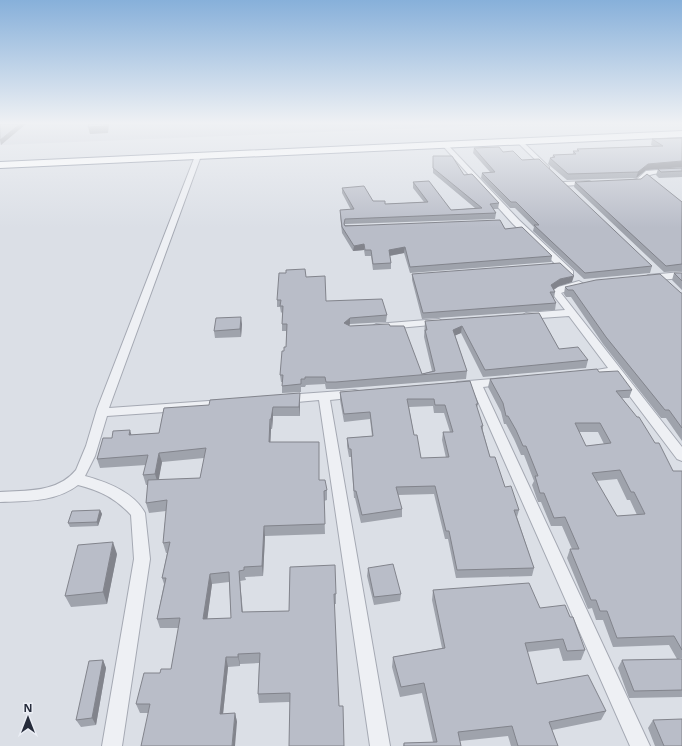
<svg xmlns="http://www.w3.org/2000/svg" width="682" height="746" font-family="'Open Sans',sans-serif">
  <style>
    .built { fill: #cdd1db }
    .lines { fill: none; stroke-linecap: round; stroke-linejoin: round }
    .minor-casing { stroke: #a5a9b3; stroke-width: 2 }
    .trunk-casing { stroke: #838b9c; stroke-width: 2 }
    .minor { fill: #eef0f4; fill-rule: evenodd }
    .trunk { fill: #fff; fill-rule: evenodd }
    .wall { fill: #9fa3ac; fill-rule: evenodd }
    .shaded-wall { fill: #82848c }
    .building { fill: #b9bdc8; stroke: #82848c; fill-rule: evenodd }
  </style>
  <rect width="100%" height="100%" fill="#dbdfe6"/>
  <path class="built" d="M4,124H521L0,145V126Z"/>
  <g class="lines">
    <g class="minor-casing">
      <path id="minor" d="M517,140H521L549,167V169H545L517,142Z
        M443,144H447L519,220L573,271V275H567L513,224L443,146Z
        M198,154L201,156L109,408L223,400L229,404L223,408L107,416L95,456L85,476C107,482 134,492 145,513L150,559L122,746H102L134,559L131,515C115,498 101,491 78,485C56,502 27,501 0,502V492C27,490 57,493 76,470L86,446L97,409L195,156Z
        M682,168V172C672,173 659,172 650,175C643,177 636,190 625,182L637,179L646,171Z
        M589,181L591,182V184L563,186L560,184L563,182Z
        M682,272V278L648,281L644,278L648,275Z
        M579,281L584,284L582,286L561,293L682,447V461L677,459L613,374L591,375L590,373L591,371L608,368L569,316L526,319L521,316L526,313L565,310L551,292L558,287Z
        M439,319L444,322L442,324L376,330L371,327L376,324Z
        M504,378L510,382L508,384L483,387L650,746H630L472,388L457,390L451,386L457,382Z
        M355,390L359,391L361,394L359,397L330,400L390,746H370L319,400L286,403L280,399L286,395Z"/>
    </g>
    <g class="trunk-casing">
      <path id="trunk" d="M682,131V137L0,168V162Z"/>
    </g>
    <use href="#minor" class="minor"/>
    <use href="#trunk" class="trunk"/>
  </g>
  <path class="wall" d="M682,138V167L646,170L636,178L567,180L548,164L550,158H552L553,155L573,154V151H577V149L653,146L651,145L652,139Z
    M474,148L503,152L522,160L652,266L650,273L584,279L533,231L534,227L515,208H510L481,178L482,173L490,172L473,153Z
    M433,156L464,175L499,203L498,209H493L496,213L495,219L345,224V225L505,229L552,256L551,262L410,273L404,253L390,256L391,263V269L373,270L371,256H365L364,250L353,251L342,233L340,215V210H351L342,193V188L373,201L385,204L424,202L413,188V182L451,210L475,208L433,173Z
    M682,168V177L659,178L656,175L658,169Z
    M575,182L682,202V271L664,272L574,187Z
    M674,273H682V290L672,280Z
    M412,274L572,282L559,286L553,289L555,292L554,298H553L556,303L555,310L422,319L412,280Z
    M306,277L326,301L387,315L386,322L350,324L349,326H390L422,374L432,371L424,337L425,321L539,313L559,349L588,360L586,368L483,377L461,333L455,335L467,371L466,379L336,389H326L325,384L306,385L305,387H301V392L282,393V382H281L280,375L284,351L286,347V331H282V312L281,313L280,307H277V300Z
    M565,287L682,293V441L666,418H661L603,344L571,297H566L564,294Z
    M242,324L241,337L215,338L214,331Z
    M599,372L632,390L629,398H622L655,443L673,471H682V658L678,659H682V697L629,698L618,668L622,660L677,659L669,645L613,647L603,620H596L592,608L588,609L567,558L570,549H572L562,526H551L541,502H538L532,485L534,481L524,455H521L514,439L506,424H504L501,412L488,387L490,379ZM579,432H598L604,444L586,446ZM617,479L627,500H630L637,515L617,516L596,481Z
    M470,381L478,404L477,408L483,426V431L490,457L505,487L519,510L517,517L534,568L532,576L456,578L448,539H445L434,494L398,495L402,509V517L361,523L355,498H354L351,457H349L347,446V438L372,436L370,419L344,422L340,400V392ZM433,406L434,413H444L450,432H443L442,440L446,458H421L414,435L409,407Z
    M300,403V416H273L272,429H271L270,442H319V480L327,490V500L324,501L325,534L265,536L263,576L245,577L246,580L240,581L243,612L289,611L290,567L336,594V604H334L339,706L344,746L289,702L259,703L258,694L259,663L240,664V666L228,667L223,714L235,713L237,722L148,713H140L136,704L160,673L171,669L179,628H160L157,619L164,584L162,578L167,553H166L163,543L166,511L149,513L146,503L148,485H146L143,475L146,465L100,468L97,459L112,438L132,435L159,433L164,408ZM204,458L200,478L158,480L162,462ZM229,582L231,618L207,619L212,584Z
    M100,510L102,514L98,526L70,527L68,523Z
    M117,554L107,604L71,607L65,596Z
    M368,568L401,594L400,601L374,605L367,576Z
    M433,590L540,608L585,650L581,660L563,661L559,648L527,652L537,684L606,711L601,720L552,730L558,746H511L508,736L460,741L461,746H403L404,743L433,742L422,693L400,697L392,667L393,657L442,648L432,600Z
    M103,660L106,668L96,725L81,727L76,720Z
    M653,720L682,746H655L648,728Z"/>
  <path class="shaded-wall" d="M20,124H26L1,145L0,140Z
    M107,124H109L108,133L90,134L88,127Z
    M682,161V167L646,170L636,178L638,172L648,164Z
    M364,244V250L353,251L354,246Z
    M405,247L404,253L388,256L389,250Z
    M574,276L572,282L559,286L550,292L551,285L560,279Z
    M241,317L242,324L241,337L240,329Z
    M350,318V324L344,330V323Z
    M462,326L461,333L452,337L453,330Z
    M300,393V416L299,407Z
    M273,407V416L272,429L271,419Z
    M270,419L271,429L270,452L269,442Z
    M130,430L133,440L129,435Z
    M159,453L162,462L158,484L155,474Z
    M100,510L102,514L98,526L97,522Z
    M264,526L265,536L263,576L262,566Z
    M113,542L117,554L107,604L103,592Z
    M239,571L240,581L243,622L242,612Z
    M210,574L212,584L206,629L203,619Z
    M238,654L240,664V666L238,657Z
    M226,657L228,667L222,723L220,714Z
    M103,660L106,668L96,725L92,718Z
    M235,713L237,722L235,746H232Z"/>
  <path class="building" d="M0,124H20L0,140Z
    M89,124H107L106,126L88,127Z
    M682,138V161L648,164L638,172L568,174L550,158L555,157L553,155L576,154L573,151H579L577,149L663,146L652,139Z
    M499,147L503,152L513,151L522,160L539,159L652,266L585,273L534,225H539L516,202H511L482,173L495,172L474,148Z
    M433,156H452L464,175L472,174L499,203L490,204L496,213L345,219L344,224L345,226L500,220L505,229L522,227L552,256L410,267L405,247L389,250L391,263L373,264L371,250H365L364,244L354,246L342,227L340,210L354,209L342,188L364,186L373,201H385V204L428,202L413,182L429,181L451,210L482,208L433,168Z
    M682,168V171L661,172L658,169Z
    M647,174L682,202V264L666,266L575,182L641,179Z
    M560,263L574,276L560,279L551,285L555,292H550L556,303L423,313L412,274Z
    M305,269L306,277L325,276L326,301L382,299L387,315L350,318L344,323L350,326L389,324L390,326H404L422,374L435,371L425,330H427L425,321L539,313L559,349L578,347L588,360L485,370L462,326L453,330L467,371L336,382H326L325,377H305V379H301V384L282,386L283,375H280L282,351H284V347H286L287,324H282L283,306H280L281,300H277L279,273H286V270Z
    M674,273H682V281Z
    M660,274L681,293H682V428L669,410H665L606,337L573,290H568L565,287L596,280Z
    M241,317L240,329L214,331L216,318Z
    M597,369L599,372L618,371L632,390L616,391L637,417H639L655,443H659L673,471H682V650L674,636L617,638L607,611H600L596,600H591L570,549H579L565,517L554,518L544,493H540L535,476H538L526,446H523L516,430L508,416H506L503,403L490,379ZM575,423H600L611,443L586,446ZM620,470L631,492H634L645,514L617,516L592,473Z
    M470,381L478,404H476L483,426H481L490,457H495L505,487L511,486L519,510H514L534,568L457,570L449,531H446L435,486L396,487L402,509L362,515L356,491H354L351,449H349L347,438L373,436L370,412L344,414L340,392ZM407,399H434L435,405H445L453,432H443L449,457L421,458L417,435H414Z
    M300,393L299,407H273L271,419H270L269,442H319V480H325L327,490L324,491L325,524L264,526L262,566L244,567V570L239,571L242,612L289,611L290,567L335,565L336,594H334L339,706H343L344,746H289L290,693L258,694L260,653L238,654V657H226L220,714L235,713L232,746H141L150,704H136L144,673H160L161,669H171L180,618L157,619L166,578H162L170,542L163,543L167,500L146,503L148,480L200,478L206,448L159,453L155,474L143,475L148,455L97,459L103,438H112L113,431L130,430L129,435L159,433L164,408L209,405L210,400ZM229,572L231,618L203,619L210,574Z
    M100,510L97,522L68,523L72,511Z
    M113,542L103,592L65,596L78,545Z
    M393,564L401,594L374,597L368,568Z
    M529,583L540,608L565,605L570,617H573L585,650L567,651L563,639L525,643L537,684L588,675L606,711L549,722L558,746H518L512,726L458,732L461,746H404V743L437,742L424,683L401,687L393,657L445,648L433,590Z
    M682,659V690L634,691L622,660Z
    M103,660L92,718L76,720L89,661Z
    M682,719V746H664L653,720Z"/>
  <linearGradient id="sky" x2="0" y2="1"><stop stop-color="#87b0da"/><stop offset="0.54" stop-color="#eff1f4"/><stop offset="1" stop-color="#eff1f4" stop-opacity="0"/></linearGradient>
  <rect width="682" height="228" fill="url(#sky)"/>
  <g transform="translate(28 718)" stroke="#eaedf4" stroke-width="3" paint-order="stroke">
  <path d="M0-3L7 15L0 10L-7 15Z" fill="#262c3b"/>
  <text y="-6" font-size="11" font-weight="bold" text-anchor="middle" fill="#262c3b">N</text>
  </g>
</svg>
